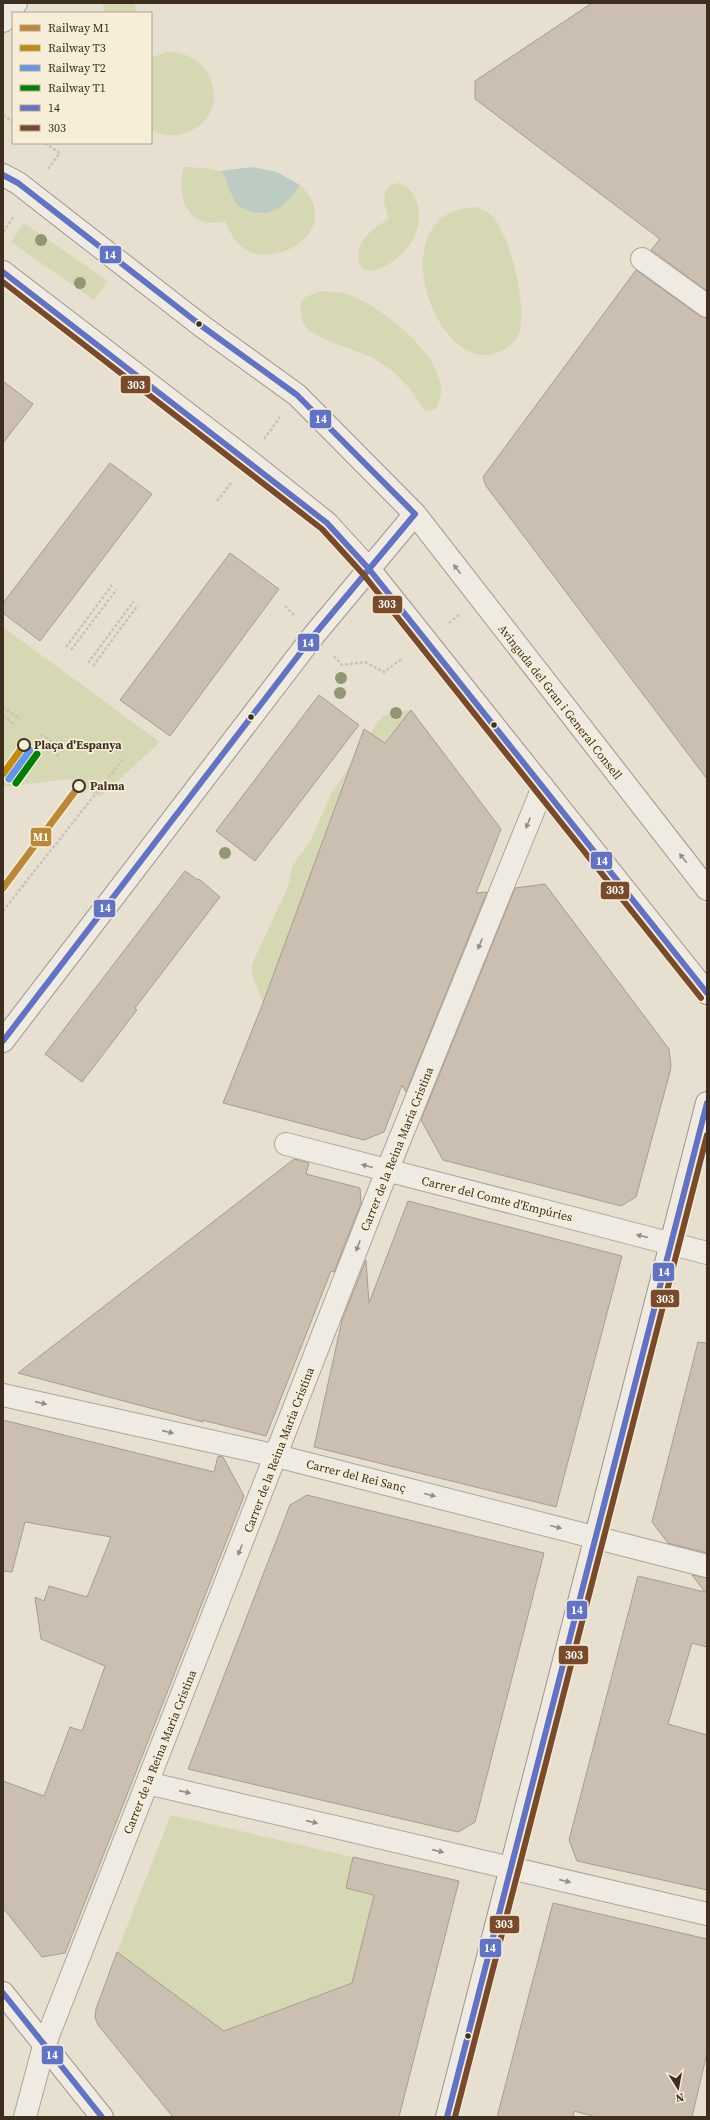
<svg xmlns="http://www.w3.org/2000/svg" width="710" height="2120" font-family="'Source Serif 4',serif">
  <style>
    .green { fill: #d6d7b3 }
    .water { fill: #bcccc2 }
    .building { fill: #cbbfb2; stroke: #a89c90 }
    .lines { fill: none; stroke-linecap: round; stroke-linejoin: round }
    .street-casing { stroke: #ada599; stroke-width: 24 }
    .secondary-casing { stroke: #9c958a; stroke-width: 24 }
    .path { stroke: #c8c2b9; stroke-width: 2.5; stroke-dasharray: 3 2; stroke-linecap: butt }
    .street { stroke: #efebe3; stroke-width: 22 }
    .secondary { stroke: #efebe3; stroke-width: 22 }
    .bus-1-casing { stroke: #f7eed8; stroke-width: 9 }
    .bus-2-casing { stroke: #f7eed8; stroke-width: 9 }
    .bus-1 { stroke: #6173c7; stroke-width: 6 }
    .bus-2 { stroke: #7a4b2a; stroke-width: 6 }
    .rail-1-casing { stroke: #f7eed8; stroke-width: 10 }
    .rail-2-casing { stroke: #f7eed8; stroke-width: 10 }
    .rail-3-casing { stroke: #f7eed8; stroke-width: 10 }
    .rail-4-casing { stroke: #f7eed8; stroke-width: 10 }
    .rail-1 { stroke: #bb8935; stroke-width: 7 }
    .rail-2 { stroke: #c18e0a; stroke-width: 7 }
    .rail-3 { stroke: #6495ed; stroke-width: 7 }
    .rail-4 { stroke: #008000; stroke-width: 7 }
    .tree { fill: #929673 }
    .oneway { fill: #968c82 }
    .bus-dot { fill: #3d2e20; stroke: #f7eed8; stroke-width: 1.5 }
    .stop-dot { fill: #f7eed8; stroke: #3d2e20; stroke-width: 2 }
    .labels { text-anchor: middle; stroke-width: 3.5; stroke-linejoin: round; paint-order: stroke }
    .street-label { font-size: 12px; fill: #3d2e20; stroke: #f7eed8 }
    .stop-label { font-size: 12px; font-weight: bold; fill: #3d2e20; stroke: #f7eed8; text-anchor: start }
    .line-badge { stroke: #f7eed8; stroke-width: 1.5 }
    .badge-label { font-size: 11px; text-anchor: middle; font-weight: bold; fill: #fff }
  </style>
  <rect width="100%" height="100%" fill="#e7e0d1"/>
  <path class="green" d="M103,3H135L136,13H104Z
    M166,52C220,50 233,121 181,134C171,137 159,135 151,130V58Z
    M184,167L205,168L220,171L226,179L232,196L259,214C278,212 290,201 300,185C347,229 273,273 242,247C234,240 229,230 225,221C187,231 176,197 184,167Z
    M399,183C412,188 419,200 419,214C419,223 417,233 412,241C406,252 380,276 365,270C362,268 359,264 359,260C356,239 374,228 389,219L384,203L385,191L391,185Z
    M477,207C485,210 491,214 496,221C511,241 530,315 517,337C514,343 507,348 501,351C447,380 388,249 448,214C456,209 467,208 477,207Z
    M24,223L108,281L94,300L11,242Z
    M321,291C333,292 347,292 357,298C389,313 463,370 435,409L429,411L423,409L410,389L393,371L371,357L324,339L310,331L303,323L300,304L305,297Z
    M3,627L160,742L100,797L69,779L3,787Z
    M411,710L337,801L263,1003L252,974V964L288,887L293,865L310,842L331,794L375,726L383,716Z
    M171,1815L353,1857L346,1888L373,1895L353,1982L224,2031L117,1952Z"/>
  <path class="water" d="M252,167L277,172L300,185C289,202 272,220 250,211C244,209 238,207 235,201C228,191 229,180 220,171Z"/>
  <path class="building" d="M592,3H707V291L651,250L660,239L475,99V81Z
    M636,270L700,316L707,318V779L486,486L483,477Z
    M3,381L33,404L3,443Z
    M110,463L152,494L40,641L3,613V603Z
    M230,553L279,589L170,736L120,700Z
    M319,695L359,725L255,861L216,831Z
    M411,710L501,829L476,893L487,892L406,1092L402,1085L384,1132L364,1140L223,1103L263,1003L364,729L385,743Z
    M185,871L198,880L199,879L220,897L135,1008L137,1010L82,1082L45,1054Z
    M545,884L669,1049L671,1065L670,1072L636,1197L621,1206L443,1160L421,1120L515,888Z
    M294,1159L309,1163L306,1174L360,1188L361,1203L334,1272L331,1271L266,1436L202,1420L203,1422L18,1373Z
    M408,1201L622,1256L556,1507L314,1447L342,1320L366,1260L369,1303Z
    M698,1342L707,1343V1553L668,1543L652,1522Z
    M3,1420L214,1472L218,1456L223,1457L244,1496L65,1953L42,1957L3,1908V1781L44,1796L70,1727L82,1731L105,1666L41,1639L35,1597L44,1601L49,1586L87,1597L111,1537L25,1522L12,1572L3,1571Z
    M307,1495L544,1553L475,1822L458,1832L188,1769L290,1505Z
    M692,1575L707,1578V1647L692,1643L668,1724L707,1735V1890L577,1861L569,1840L638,1576L705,1592Z
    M353,1857L459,1881L399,2117H173L98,2025L95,2017L96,2009L117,1952L224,2031L352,1983L374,1895L346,1888Z
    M553,1903L707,1939V2053L692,2117H596L574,2111L573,2117H497Z"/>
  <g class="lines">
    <g class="street-casing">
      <path id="street" d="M3,21L16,3
        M642,259L707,306
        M286,1144L707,1253
        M3,1395L277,1456L707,1566
        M147,1783L707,1914
        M25,2117L44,2046L387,1171L543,787"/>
    </g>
    <g class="secondary-casing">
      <path id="secondary" d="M3,175L18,183L203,327L297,395L415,514L707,889
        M3,272L248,460L327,523L369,569L707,993
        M3,1041L314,635L415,514
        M3,1993L102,2117
        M447,2117L707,1103"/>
    </g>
    <path class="path" d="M3,115L13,122
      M45,143L60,153L47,170
      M3,232L14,216
      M264,439L280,417
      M217,501L231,483
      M285,606L294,615
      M449,623L459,615
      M66,647L112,585
      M71,650L117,589
      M334,656L342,665L365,662L384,672L403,658
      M88,663L134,601
      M93,666L138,605
      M3,707L20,719
      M3,716L15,725
      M41,734L64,751
      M36,740L60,757
      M3,911L123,759"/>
    <use href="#street" class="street"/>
    <use href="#secondary" class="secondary"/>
    <g class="bus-1-casing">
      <path id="bus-1" d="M3,175L18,183L203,327L297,395L415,514
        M3,272L327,523L369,569L707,993
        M3,1041L314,635L415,514
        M3,1993L102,2117
        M447,2117L707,1103"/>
    </g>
    <g class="bus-2-casing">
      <path id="bus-2" d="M3,282L322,529L363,574L701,998
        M455,2117L707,1135"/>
    </g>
    <use href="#bus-1" class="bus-1"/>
    <use href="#bus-2" class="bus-2"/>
    <g class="rail-1-casing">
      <path id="rail-1" d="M3,888L79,786"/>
    </g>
    <g class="rail-2-casing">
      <path id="rail-2" d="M3,774L24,745"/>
    </g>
    <g class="rail-3-casing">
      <path id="rail-3" d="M9,779L30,750"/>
    </g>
    <g class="rail-4-casing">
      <path id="rail-4" d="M16,783L37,754"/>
    </g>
    <use href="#rail-1" class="rail-1"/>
    <use href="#rail-2" class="rail-2"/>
    <use href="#rail-3" class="rail-3"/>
    <use href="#rail-4" class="rail-4"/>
  </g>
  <g class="tree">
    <circle cx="41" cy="240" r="6"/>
    <circle cx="80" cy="283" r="6"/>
    <circle cx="341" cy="678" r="6"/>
    <circle cx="340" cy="693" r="6"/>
    <circle cx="396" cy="713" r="6"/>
    <circle cx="225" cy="853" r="6"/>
  </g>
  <defs><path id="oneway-solid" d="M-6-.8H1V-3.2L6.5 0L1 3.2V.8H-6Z"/></defs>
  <g class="oneway">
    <use href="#oneway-solid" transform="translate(457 569) rotate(-128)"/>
    <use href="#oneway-solid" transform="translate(528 823) rotate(112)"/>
    <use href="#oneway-solid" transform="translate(683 858) rotate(-128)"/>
    <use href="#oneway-solid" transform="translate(480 944) rotate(112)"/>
    <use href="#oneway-solid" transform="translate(367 1166) rotate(-165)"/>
    <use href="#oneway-solid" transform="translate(642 1236) rotate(-166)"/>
    <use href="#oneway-solid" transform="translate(358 1246) rotate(111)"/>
    <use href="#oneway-solid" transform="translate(41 1403) rotate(13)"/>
    <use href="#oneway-solid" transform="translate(168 1432) rotate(13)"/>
    <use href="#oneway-solid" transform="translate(430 1495) rotate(14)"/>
    <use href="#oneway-solid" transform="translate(556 1527) rotate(14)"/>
    <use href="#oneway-solid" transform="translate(240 1550) rotate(112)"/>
    <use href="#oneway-solid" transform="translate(185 1792) rotate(13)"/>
    <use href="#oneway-solid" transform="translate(312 1822) rotate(13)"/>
    <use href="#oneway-solid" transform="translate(438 1851) rotate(13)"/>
    <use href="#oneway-solid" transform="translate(565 1881) rotate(13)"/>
  </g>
  <g class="bus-dot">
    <circle cx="199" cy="324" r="3.5"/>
    <circle cx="251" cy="717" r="3.5"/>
    <circle cx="494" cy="725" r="3.5"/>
    <circle cx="468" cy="2036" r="3.5"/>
  </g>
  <g class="stop-dot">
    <circle cx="24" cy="745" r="6"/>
    <circle cx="79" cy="786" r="6"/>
  </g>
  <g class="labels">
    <g class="street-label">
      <text transform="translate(560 702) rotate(52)" y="4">Avinguda del Gran i General Consell</text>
      <text transform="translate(397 1149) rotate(-68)" y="4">Carrer de la Reina Maria Cristina</text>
      <text transform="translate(497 1199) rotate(14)" y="4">Carrer del Comte d'Empúries</text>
      <text transform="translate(279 1450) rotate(-69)" y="4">Carrer de la Reina Maria Cristina</text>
      <text transform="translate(356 1476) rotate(14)" y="4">Carrer del Rei Sanç</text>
      <text transform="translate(160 1752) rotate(-68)" y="4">Carrer de la Reina Maria Cristina</text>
    </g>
    <g class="stop-label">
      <text x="34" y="749">Plaça d'Espanya</text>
      <text x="90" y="790">Palma</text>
    </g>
  </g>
  <g class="line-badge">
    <rect x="99" y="245" width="23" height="19" rx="4" fill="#6173c7"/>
    <rect x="120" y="375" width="31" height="19" rx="4" fill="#7a4b2a"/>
    <rect x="309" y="409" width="23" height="20" rx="4" fill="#6173c7"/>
    <rect x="372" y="595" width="31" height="19" rx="4" fill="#7a4b2a"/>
    <rect x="297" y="633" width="23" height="19" rx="4" fill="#6173c7"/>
    <rect x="30" y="827" width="22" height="20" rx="4" fill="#bb8935"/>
    <rect x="590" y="851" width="23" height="19" rx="4" fill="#6173c7"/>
    <rect x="600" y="881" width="30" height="19" rx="4" fill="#7a4b2a"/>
    <rect x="93" y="899" width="23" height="19" rx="4" fill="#6173c7"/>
    <rect x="652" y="1262" width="23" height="20" rx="4" fill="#6173c7"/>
    <rect x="650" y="1289" width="30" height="19" rx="4" fill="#7a4b2a"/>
    <rect x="566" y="1600" width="22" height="20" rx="4" fill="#6173c7"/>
    <rect x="558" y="1645" width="31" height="20" rx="4" fill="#7a4b2a"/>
    <rect x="489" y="1915" width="31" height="19" rx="4" fill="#7a4b2a"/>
    <rect x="479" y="1938" width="23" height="20" rx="4" fill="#6173c7"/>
    <rect x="41" y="2045" width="23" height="20" rx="4" fill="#6173c7"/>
  </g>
  <g class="badge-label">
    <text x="110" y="259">14</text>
    <text x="136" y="389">303</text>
    <text x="321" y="423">14</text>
    <text x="387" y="608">303</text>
    <text x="308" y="647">14</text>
    <text x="41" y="841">M1</text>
    <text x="602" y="865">14</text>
    <text x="615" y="894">303</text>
    <text x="105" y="912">14</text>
    <text x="664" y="1276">14</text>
    <text x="665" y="1303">303</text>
    <text x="577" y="1614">14</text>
    <text x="574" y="1659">303</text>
    <text x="504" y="1928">303</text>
    <text x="490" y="1952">14</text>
    <text x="52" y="2059">14</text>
  </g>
  <rect width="710" height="2120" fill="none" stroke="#3d2e20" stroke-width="8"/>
  <rect x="12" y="12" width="140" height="132" fill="#f7eed8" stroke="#ada18e"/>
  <rect x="20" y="25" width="20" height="6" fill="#bb8935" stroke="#ada18e"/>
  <text x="48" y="32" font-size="12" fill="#3d2e20">Railway M1</text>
  <rect x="20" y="45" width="20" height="6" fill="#c18e0a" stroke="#ada18e"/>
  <text x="48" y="52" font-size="12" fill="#3d2e20">Railway T3</text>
  <rect x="20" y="65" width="20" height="6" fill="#6495ed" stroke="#ada18e"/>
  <text x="48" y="72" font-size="12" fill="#3d2e20">Railway T2</text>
  <rect x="20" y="85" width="20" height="6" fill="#008000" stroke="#ada18e"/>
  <text x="48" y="92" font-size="12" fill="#3d2e20">Railway T1</text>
  <rect x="20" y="105" width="20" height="6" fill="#6173c7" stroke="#ada18e"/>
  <text x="48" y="112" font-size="12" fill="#3d2e20">14</text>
  <rect x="20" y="125" width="20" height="6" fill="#7a4b2a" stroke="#ada18e"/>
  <text x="48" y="132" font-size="12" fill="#3d2e20">303</text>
  <g transform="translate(678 2088) rotate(169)" stroke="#f7eed8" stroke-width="3" paint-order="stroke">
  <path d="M0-3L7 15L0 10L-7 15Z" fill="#3d2e20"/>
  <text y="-6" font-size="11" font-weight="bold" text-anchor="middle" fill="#3d2e20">N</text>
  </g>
</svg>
